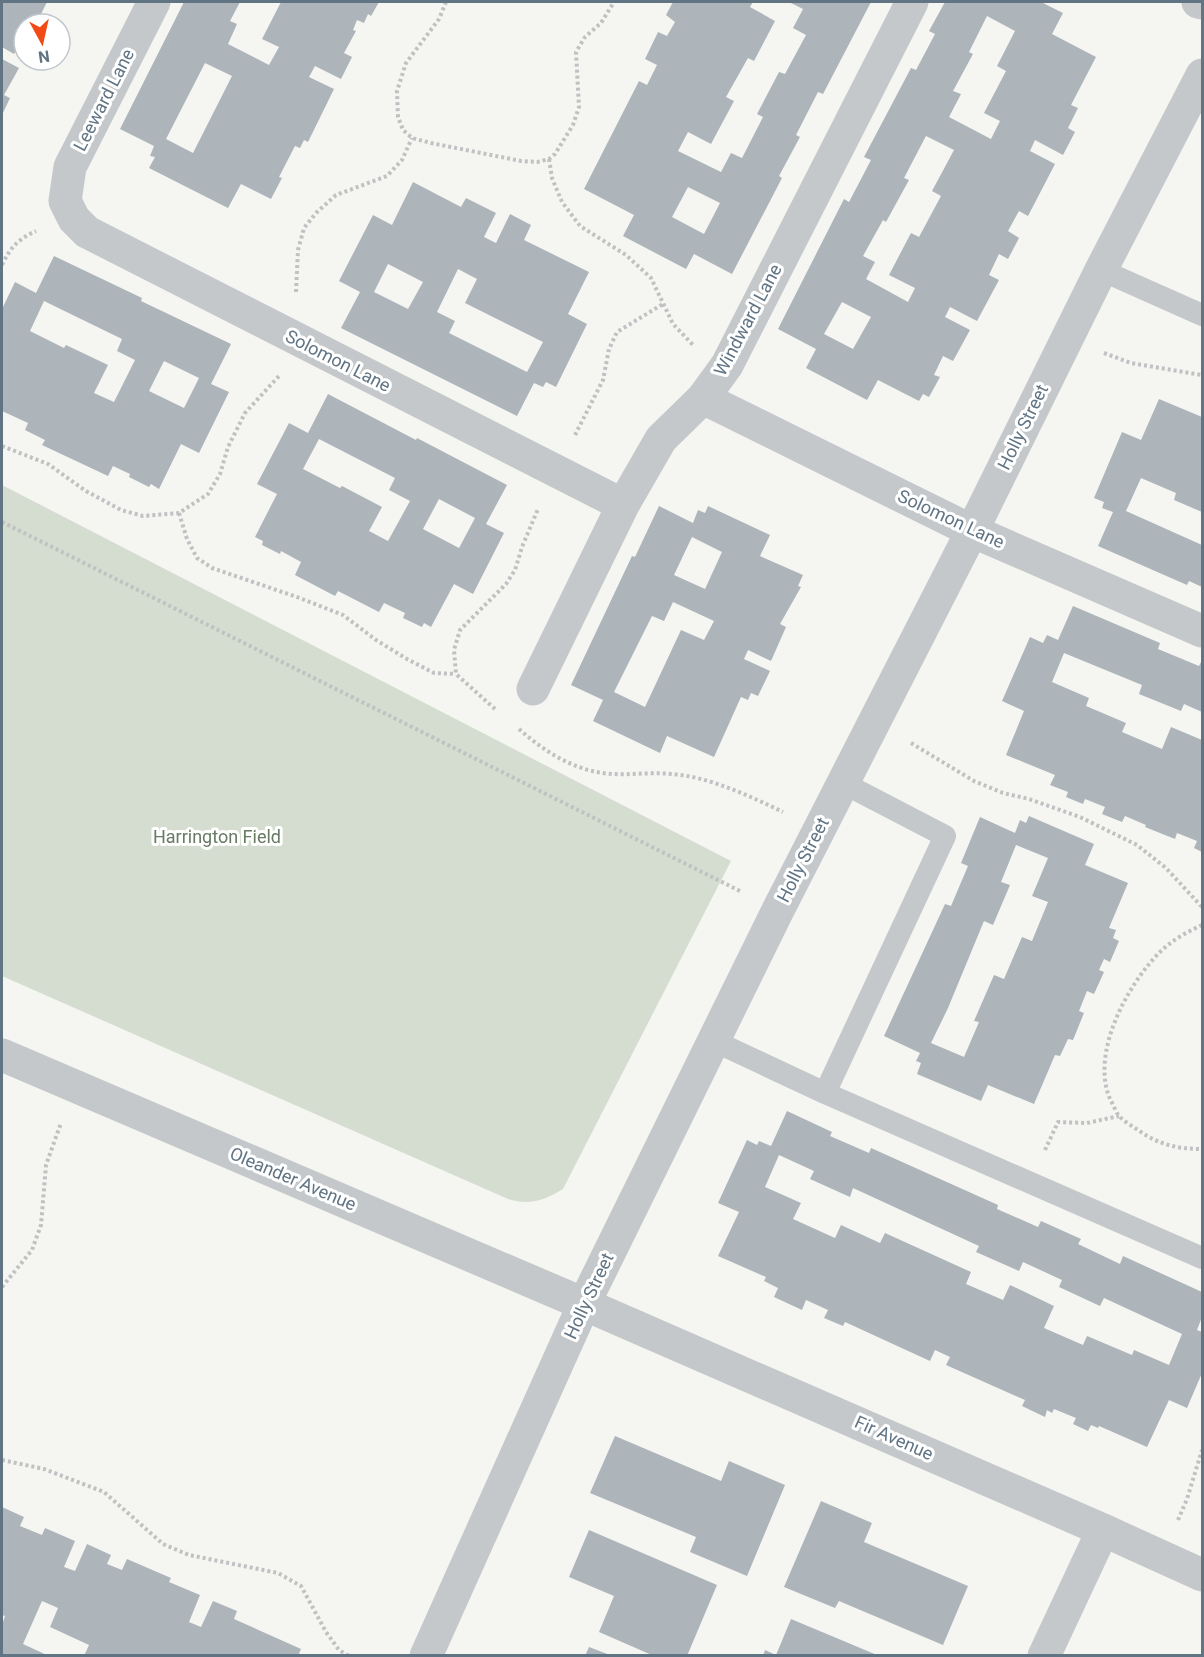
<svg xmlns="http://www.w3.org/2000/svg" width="1204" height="1657" font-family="Roboto,sans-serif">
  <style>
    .green { fill: #d5ddd1 }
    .building { fill: #adb5ba; fill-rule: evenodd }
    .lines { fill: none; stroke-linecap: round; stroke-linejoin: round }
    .path { stroke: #c0c1c3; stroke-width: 4; stroke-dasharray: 3 3; stroke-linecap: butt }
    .service { stroke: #c4c8cb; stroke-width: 22 }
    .minor { stroke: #c4c8cb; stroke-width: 33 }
    .labels { text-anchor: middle; stroke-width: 6; stroke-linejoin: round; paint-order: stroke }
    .street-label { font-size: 18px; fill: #617484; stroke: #fff }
    .park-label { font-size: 18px; fill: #667b61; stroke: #fff }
  </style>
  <rect width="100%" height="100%" fill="#f5f5f1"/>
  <path class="green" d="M2,485L731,861L563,1189C545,1200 529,1206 508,1199L2,976Z"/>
  <path class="building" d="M2,2H47L36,24H24V44L21,42L14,54L2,47Z
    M184,2H240L230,21L237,24L228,44L269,65L279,47L262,39L281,2H379L371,16L368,14L364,23L357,20L353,30L356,31L344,53L352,57L341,79L315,66L309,77L334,89L308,142L304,140L300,148L295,146L279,177L282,178L271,199L241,184L228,208L149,168L155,157L150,156L154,146L120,129ZM205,63L232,76L193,153L166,139Z
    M673,2H753L750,7L775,21L754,61L748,58L726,97L734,101L711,144L688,132L678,151L721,172L731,153L742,158L763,117L757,114L779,72L785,74L806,35L793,28L803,9L789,2H871L823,94L818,92L796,135L800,137L779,176L782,178L732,274L694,254L686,269L623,236L634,215L584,189L639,81L647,85L657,65L645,59L658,32L667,36L675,22L666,15ZM688,187L720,203L704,234L672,217Z
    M945,2H1041L1063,13L1052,34L1096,57L1071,105L1078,108L1068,128L1075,132L1063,155L1035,140L1030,151L1055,164L1028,216L1019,211L1008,231L1019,238L1008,259L999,254L989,275L999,280L977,321L950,307L945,317L970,330L953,361L943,356L934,375L940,377L929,397L923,394L919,401L878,380L867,400L806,368L816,349L778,329L844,199L849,202L871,160L864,157L911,68L916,70L935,34L929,31ZM987,16L1015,31L997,66L1006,71L984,113L1000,121L991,139L949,117L961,94L953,91L973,54L969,52ZM926,136L954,150L932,191L941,196L919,237L911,233L889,275L915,288L908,302L866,279L875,262L863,256L883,220L886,222L909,180L904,178ZM842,302L871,317L853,349L824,334Z
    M2,59L19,68L4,95L10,98L2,115Z
    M413,182L461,207L466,198L496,213L484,237L496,243L510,214L531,225L524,240L589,272L568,314L587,324L556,387L546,382L543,387L534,383L517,416L341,328L360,292L339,281L373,215L392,225ZM388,264L423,282L408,309L374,292ZM458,269L477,279L465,303L543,342L527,372L449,333L455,321L437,312Z
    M54,256L142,298L141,301L231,344L211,384L229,392L199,453L181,444L159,489L151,484L149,487L129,477L130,474L113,466L108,476L42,445L45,440L25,430L28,423L2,411V309L15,282L36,293ZM44,301L122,339L117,351L135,360L114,402L94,393L108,365L66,345L64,348L30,331ZM164,361L199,378L184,408L149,391Z
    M328,394L416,440L417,438L507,485L486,524L504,533L473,594L454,584L431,627L424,623L422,627L403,618L405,613L384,603L379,612L338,591L335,596L295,575L301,562L281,551L280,554L262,545L263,541L255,537L277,494L257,484L289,423L308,433ZM319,439L395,478L389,490L410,501L388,541L369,531L382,507L342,486L340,488L303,469ZM439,499L475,518L459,548L423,529Z
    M1159,399L1202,417V512L1174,500L1176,493L1141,478L1126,511L1202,545V587L1189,581L1187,585L1098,546L1113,512L1102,508L1104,502L1094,498L1122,432L1141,440Z
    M659,506L693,523L698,510L705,513L708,506L770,535L760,556L803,575L798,586L801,587L780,624L786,627L771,661L748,650L744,659L770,671L758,696L751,693L748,700L741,697L714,757L667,736L660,753L593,721L603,700L571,685L632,556L635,557ZM692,537L722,552L705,589L674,575ZM673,602L714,621L704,640L681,630L645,707L614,692L652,616L664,621Z
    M1073,606L1160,643L1158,649L1199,666L1202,660V712L1184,704L1181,711L1139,694L1142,685L1064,653L1052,682L1089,698L1086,706L1126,723L1122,732L1162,749L1171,727L1202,740V852L1194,848L1197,841L1177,833L1175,839L1145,827L1146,825L1125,816L1122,822L1102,814L1105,807L1085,799L1083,804L1066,797L1068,792L1050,785L1055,775L1006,755L1024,711L1002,701L1030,637L1043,643L1047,635L1058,640Z
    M1029,816L1094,844L1085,865L1128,883L1109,928L1116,930L1113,938L1119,941L1110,962L1104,959L1099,970L1104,972L1094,994L1087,991L1079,1011L1084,1013L1073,1040L1068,1039L1060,1056L1055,1055L1034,1104L988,1085L981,1101L917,1074L921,1063L916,1061L920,1053L884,1036L945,904L951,906L968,866L961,863L980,817L1015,833L1020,820L1026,823ZM1016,845L1048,858L1032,896L1048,902L1032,941L1022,937L1004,979L994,975L974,1021L979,1022L964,1057L931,1043L948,1008L984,921L993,925L1010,885L1001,882Z
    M787,1111L832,1132L830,1136L869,1153L871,1148L998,1205L997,1209L1038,1227L1041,1221L1081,1239L1078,1244L1120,1264L1123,1256L1202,1292V1317L1197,1330L1202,1332V1373L1187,1408L1169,1400L1147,1447L1099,1426L1098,1428L1091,1425L1088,1431L1073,1424L1076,1418L1054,1409L1052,1413L1047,1410L1045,1417L1022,1406L1025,1400L946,1365L950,1357L935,1350L930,1361L845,1322L843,1326L824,1318L828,1310L806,1300L802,1310L774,1297L778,1288L764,1281L766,1277L718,1256L739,1212L718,1203L747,1140L757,1145L759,1141L771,1146ZM779,1155L814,1171L810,1179L850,1197L853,1188L979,1246L976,1252L1019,1271L1023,1262L1062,1280L1059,1287L1100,1306L1104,1298L1182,1334L1169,1365L1134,1350L1132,1355L1087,1336L1083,1345L1044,1328L1054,1306L1010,1285L1003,1300L966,1284L971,1272L885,1233L880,1243L841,1225L835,1238L793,1219L801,1203L765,1187Z
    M615,1436L721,1481L729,1461L785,1485L747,1576L690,1552L696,1537L590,1493Z
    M821,1501L872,1523L864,1542L968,1586L943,1645L839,1601L835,1608L784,1587Z
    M2,1507L24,1517L20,1526L42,1535L45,1528L75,1541L64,1567L75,1571L87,1544L111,1555L107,1564L122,1570L127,1559L171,1578L169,1582L200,1595L189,1622L201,1627L213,1601L237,1611L234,1619L301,1649L298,1656H84L89,1645L50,1627L58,1608L42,1601L23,1644L49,1656H2V1625L5,1616L2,1615Z
    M589,1530L717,1585L687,1656H654L599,1632L614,1596L569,1577Z
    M791,1619L877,1655V1656H763L765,1650L776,1655Z
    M589,1647L610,1655V1656H585Z"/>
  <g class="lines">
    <path class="path" d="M446,2L439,19L406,63L397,91L398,117L403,130L412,138L431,143L521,161L537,162L549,159L555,154L573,125L579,107L576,52L585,37L601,23L614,2
      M549,159L552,178L562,202L580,226L626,255L651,278L673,324L693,345
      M2,265C10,248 18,239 36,231
      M296,292L298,250L304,228L316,213L336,195L387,176L402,160L412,138
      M1104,353L1131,363L1202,375
      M575,435L603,380L609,349L617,332L663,304
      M2,446L48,464L86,491L121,510L143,516L179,513L208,494L220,474L228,447L245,413L279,376
      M179,513L187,539L197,558L212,568L297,597L343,615L376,640L407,659L434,673L456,674
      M2,522L742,892
      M495,709L456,674L454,650L460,630L506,584L515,570L522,547L538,509
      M519,729C545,752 576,772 612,774C631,775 651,772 671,774C707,776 750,796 783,812
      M911,743L974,781L1003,793L1029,799L1080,817L1137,845L1166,868L1202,907
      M1202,925C1187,932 1172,940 1160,952C1127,985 1089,1055 1111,1101C1114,1106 1116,1113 1120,1117C1125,1122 1132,1126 1138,1130C1159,1145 1178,1149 1202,1149
      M1045,1150L1058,1122L1087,1123L1119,1116
      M2,1287L32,1250L41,1225L46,1165L61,1123
      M2,1460L44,1469L104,1492L163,1544L189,1555L278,1573L301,1586L326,1632L339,1650L349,1656
      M1178,1520L1187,1499L1202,1450"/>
    <path class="service" d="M1101,270L1202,315
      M714,1041L825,1093L1202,1258
      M825,1093L945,836L843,783"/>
    <path class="minor" d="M154,2L70,167L65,201L74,219L87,232L623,505
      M1198,2L1202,3
      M703,398L972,531L1202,631
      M533,689L623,505L661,439L703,398L727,365L912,2
      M2,1055L584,1304L1103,1530L1202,1575
      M426,1656L584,1304L778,910L972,531L1101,270L1202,75
      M1044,1656L1103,1530"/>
  </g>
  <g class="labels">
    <g class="street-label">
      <text transform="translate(104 100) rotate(-63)" y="6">Leeward Lane</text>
      <text transform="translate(748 320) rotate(-62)" y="6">Windward Lane</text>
      <text transform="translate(338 361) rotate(27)" y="6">Solomon Lane</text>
      <text transform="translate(1023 427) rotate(-64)" y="6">Holly Street</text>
      <text transform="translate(951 519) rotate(25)" y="6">Solomon Lane</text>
      <text transform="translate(803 860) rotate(-63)" y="6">Holly Street</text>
      <text transform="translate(293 1179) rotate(23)" y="6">Oleander Avenue</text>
      <text transform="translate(589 1296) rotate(-65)" y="6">Holly Street</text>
      <text transform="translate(894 1438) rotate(24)" y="6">Fir Avenue</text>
    </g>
    <g class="park-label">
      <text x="217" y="843">Harrington Field</text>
    </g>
  </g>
  <rect width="1204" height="1657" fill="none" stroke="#617484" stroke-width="6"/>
  <g transform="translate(42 42) rotate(172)"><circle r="28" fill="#ffffff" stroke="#c0c7ce" stroke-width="1.5"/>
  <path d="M0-4.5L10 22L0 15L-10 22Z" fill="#f24a14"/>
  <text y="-9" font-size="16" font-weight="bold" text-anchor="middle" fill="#617484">N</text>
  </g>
</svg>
